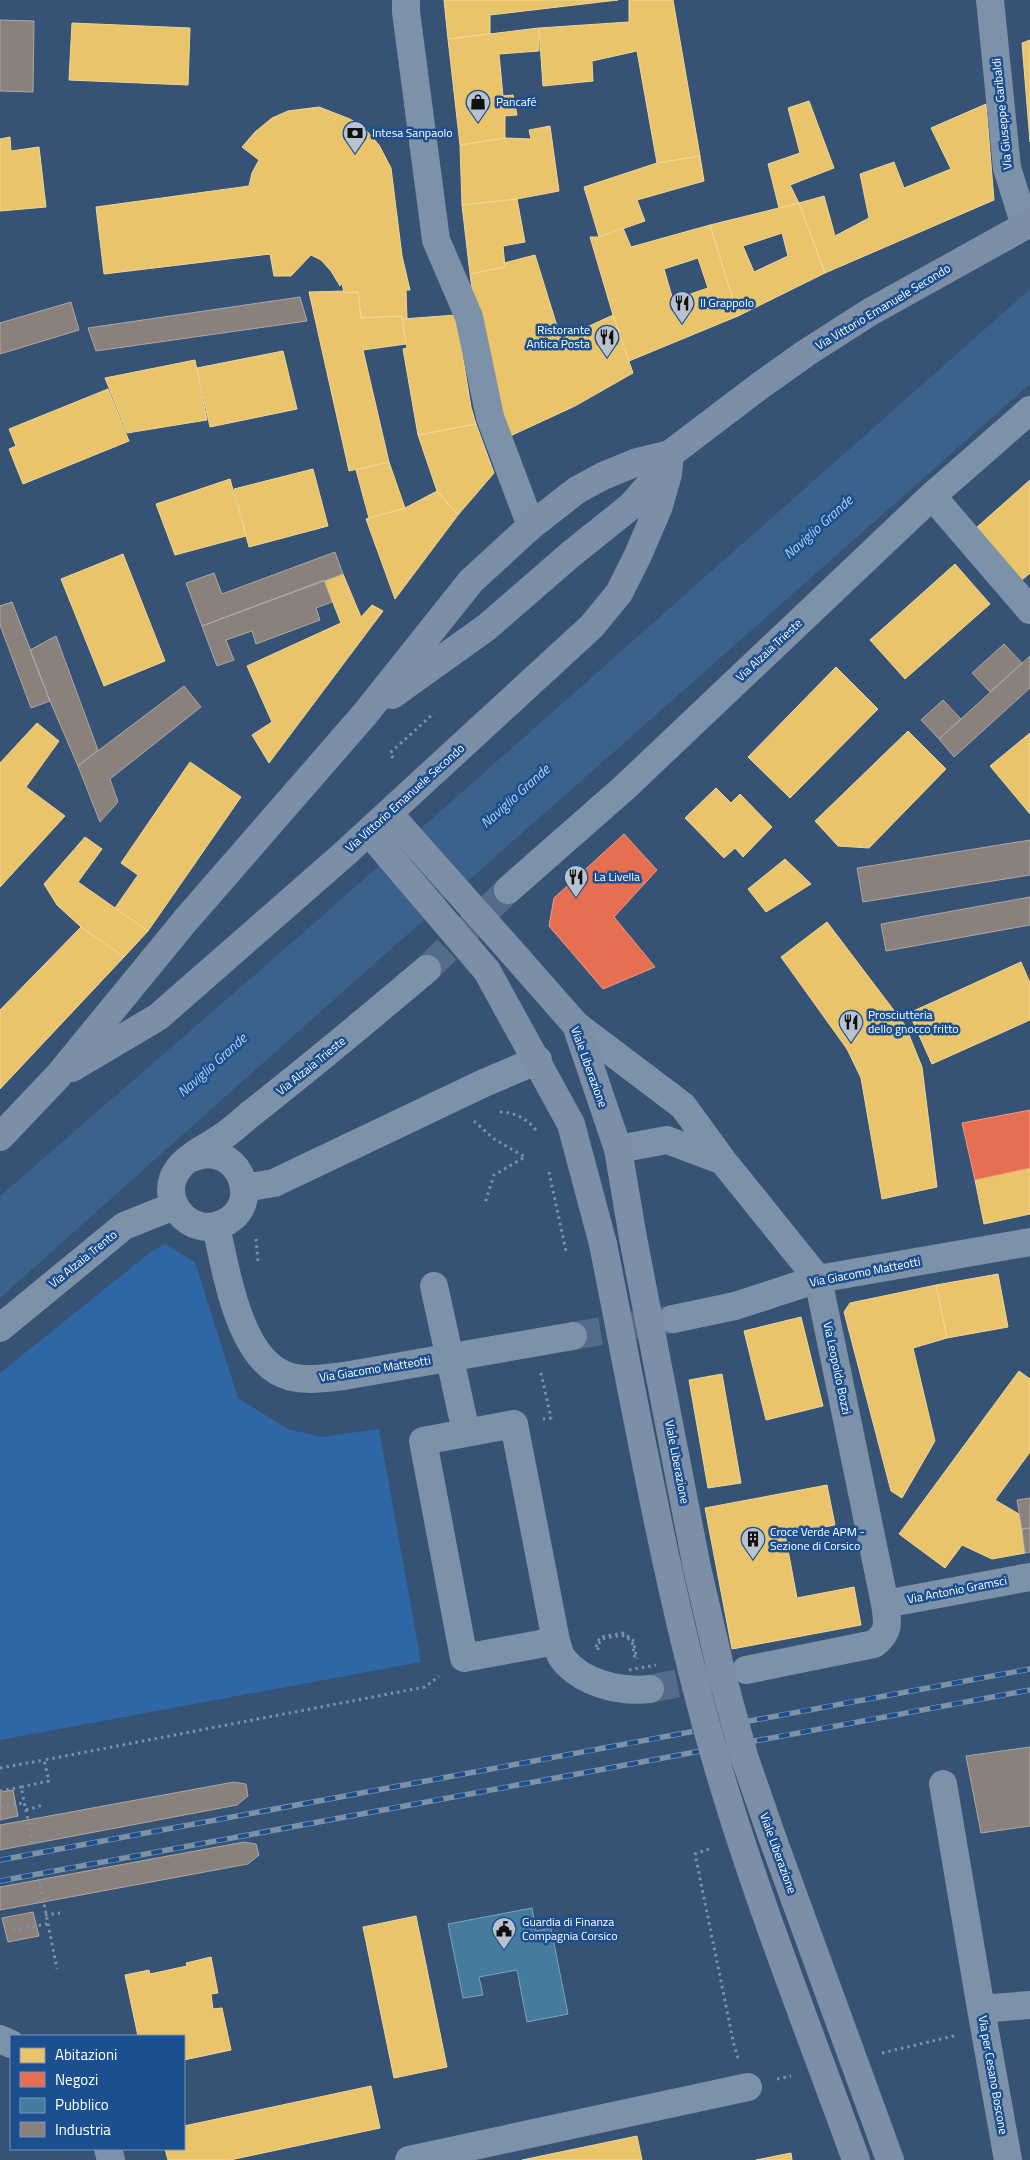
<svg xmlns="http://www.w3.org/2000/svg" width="1030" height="2160" font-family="'Titillium Web',sans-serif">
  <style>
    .green { fill: #2f66a5 }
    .water { fill: #3b618d }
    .homes { fill: #e9c46a; stroke: #f0d697; fill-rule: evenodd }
    .shops { fill: #e76f51; stroke: #ee9a85 }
    .public { fill: #457b9d; stroke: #7da3ba }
    .industry { fill: #8a817c; stroke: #ada7a3 }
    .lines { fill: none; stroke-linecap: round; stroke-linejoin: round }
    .minor-tunnel { stroke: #546c89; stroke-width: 28; stroke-dasharray: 28 14; stroke-linecap: butt }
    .path { stroke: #7d92a8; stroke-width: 3; stroke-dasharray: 2.5 4; stroke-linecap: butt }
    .minor { stroke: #7d92a8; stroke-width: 28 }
    .major { stroke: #7d8ea7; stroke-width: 28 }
    .rail-casing { stroke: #7e92a7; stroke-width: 5.5 }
    .rail { stroke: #1b4f8f; stroke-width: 4; stroke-dasharray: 11; stroke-linecap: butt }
    .path-bridge { stroke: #7d92a8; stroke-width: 3; stroke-dasharray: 2.5 4; stroke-linecap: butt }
    .major-bridge { stroke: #7d8ea7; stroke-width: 28 }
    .labels { text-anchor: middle; stroke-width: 5; stroke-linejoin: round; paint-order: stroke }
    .poi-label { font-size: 12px; fill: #fff; stroke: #1b4f8f; text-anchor: start }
    .street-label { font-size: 12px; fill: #fff; stroke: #1b4f8f }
    .water-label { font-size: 14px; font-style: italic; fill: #b5d3f5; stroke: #1b4f8f }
  </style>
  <rect width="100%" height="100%" fill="#365274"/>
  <path class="green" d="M165,1244L195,1262L238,1398L288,1429L321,1437L379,1429L421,1662L0,1740V1373L152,1251Z"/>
  <path class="water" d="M1030,289V384L356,980L0,1298V1196L312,925Z"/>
  <path class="homes" d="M444,0H618L490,15V34L448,39Z
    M629,0H673L700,156L657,163L637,51L592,61L593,81L543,86L539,28L629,22Z
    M72,23L190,28L188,85L69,80Z
    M539,28V51L499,54L503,96L513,95L517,115L505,116V138L460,145L448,39Z
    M1030,40V142L1022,43Z
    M809,101L834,168L790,185L799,203L779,208L768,164L800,153L788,108Z
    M986,104L994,200L825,273L799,203L824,196L835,236L869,218L860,174L894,162L904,188L951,169L931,128Z
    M319,107L350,119L365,129L379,145L391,168L402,256L410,290H406L407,318L402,319V316L361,318L358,292L344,293L342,283L340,286L331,271L321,260L311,255L291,276H274L270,254L104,274L96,207L249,186L252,173L259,160L242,147L255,132L272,118L288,111Z
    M550,126L559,191L517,199L462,205L460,145L505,138L531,139L529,130Z
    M10,137L11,151L39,147L46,207L0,211V139Z
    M700,156L704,181L637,200L645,221L599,237L584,187L657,163Z
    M517,199L525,242L503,246L505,267L470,274L462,205Z
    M799,203L825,273L738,316L710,225ZM782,233L788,256L754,272L743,246Z
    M710,225L738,316L629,361L613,315L590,237H599L623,228L631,247ZM698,258L708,288L673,300L664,269Z
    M535,255L561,339L613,315L633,373L575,406L508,437L476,318L470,274L505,267L504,263Z
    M344,291V293L358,292L361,318L402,316L406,344L363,350L389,462L349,471L309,292Z
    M456,315L471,407L476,424L418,435L403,349L407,348L402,319Z
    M283,351L297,409L210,427L197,368Z
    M195,360L207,420L127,433L105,378Z
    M108,389L129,441L23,484L9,449L16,446L9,429Z
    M476,424L494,473L458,515L437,491L418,435Z
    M389,462L405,508L369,518L356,470Z
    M313,469L328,526L249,547L234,489Z
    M230,479L246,536L175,555L156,504Z
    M1030,480V573L1022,580L976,528Z
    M437,491L458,515L395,599L366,519L405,508Z
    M123,554L165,661L104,686L61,579Z
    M955,564L990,604L905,679L870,640Z
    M343,574L361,617L372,605L383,611L269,763L252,735L272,722L247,666L341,623L324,580Z
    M836,667L878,709L790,798L748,757Z
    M37,723L59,741L26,787L65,816L0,887V763Z
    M908,731L946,769L869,848L838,846L815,821Z
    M1030,733V814L990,766Z
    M190,762L241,797L148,931L115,908L138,875L121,863Z
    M716,788L731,803L740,794L772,827L743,857L735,848L724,858L685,818Z
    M85,837L102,849L78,882L148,931L124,957L81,927L57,905L44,884Z
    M785,859L811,884L766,912L748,889Z
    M827,922L905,1025L922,1067L937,1187L882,1199L861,1078L847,1049L781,957Z
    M81,927L124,957L0,1089V1010Z
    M1021,962L1030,983V1020L932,1064L909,1013Z
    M1030,1168V1214L984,1224L975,1180Z
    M998,1274L1008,1327L947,1338L936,1285Z
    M936,1285L947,1338L913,1348L935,1441L902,1498L891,1491L844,1312L850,1303Z
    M801,1317L823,1406L766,1420L744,1331Z
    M1019,1371L1030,1379V1452L995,1500L1019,1514L1025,1553L992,1559L962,1545L945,1568L899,1534Z
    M722,1374L741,1483L708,1488L689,1380Z
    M827,1485L835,1525L785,1534L797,1598L854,1587L861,1625L732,1649L705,1508Z
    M416,1916L447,2067L394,2078L363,1927Z
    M211,1957L218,1993L211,1994L213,2009L222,2008L231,2050L184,2060V2036H138L125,1975L149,1970L150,1974L187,1966L186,1963Z
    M371,2086L380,2128L230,2160H168L165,2149H184V2126Z
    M637,2136L642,2160H522Z
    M791,2153L792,2160H756Z"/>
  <path class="shops" d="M624,834L657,870L614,917L655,967L603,989L549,926L554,898Z
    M1030,1110V1168L975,1180L962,1123Z"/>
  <path class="public" d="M532,1908L536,1931L551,1928L568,2014L527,2022L517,1970L479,1977L483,1995L463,1998L448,1924Z"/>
  <path class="industry" d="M0,20L34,21L33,92L0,91Z
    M300,297L307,321L96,351L88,328Z
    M71,302L79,330L0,354V323Z
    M335,552L343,574L202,626L186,583L214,573L222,594Z
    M324,580L332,602L316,608L320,620L256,644L252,631L226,640L234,660L217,666L202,626Z
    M12,602L50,701L31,708L0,625V606Z
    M56,636L98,750L78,766L50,701L30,650Z
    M1004,644L1022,663L990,692L972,673Z
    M1030,656V688L954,757L939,739Z
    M184,686L201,707L110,779L118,802L100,822L78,766Z
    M943,700L961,719L939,739L921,720Z
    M1030,840V875L863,902L857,868Z
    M1030,897V925L886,951L881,924Z
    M1030,1498V1528L1022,1529L1017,1500Z
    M1030,1528V1552L1025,1553L1022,1529Z
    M1030,1747V1826L981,1833L966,1756Z
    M234,1782L246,1784L248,1796L237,1805L0,1850V1825Z
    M13,1790L18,1816L0,1820V1792Z
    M244,1842L256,1844L259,1855L248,1864L0,1910V1887Z
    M33,1912L39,1936L8,1942L2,1918Z"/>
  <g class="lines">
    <path class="minor-tunnel" d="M427,969L508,890
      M573,1336L673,1319
      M650,1689L717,1675"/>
    <path class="path" d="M393,758L390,753L434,713
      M500,1112C516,1112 529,1120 538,1133
      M474,1121L494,1139L525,1157L494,1175L485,1203
      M549,1172L566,1251
      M256,1239L258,1262
      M541,1373L551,1418L543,1419
      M596,1647L600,1637L623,1633L633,1640L637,1659
      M598,1650V1645L602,1639L622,1635L632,1641L635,1659
      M0,1768L44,1760
      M0,1791L21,1787
      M0,1807L24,1803
      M26,1810L43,1805
      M33,1844L21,1787L49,1781L44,1760L425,1687L439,1676
      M709,1849L695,1854L734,2045L738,2058
      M39,1879L57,1969
      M45,1915L60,1913
      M13,1930L47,1924
      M882,2053L954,2036
      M777,2079L791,2076"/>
    <path class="minor" d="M406,0V12L436,240L469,317L490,417L531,526
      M990,0L1007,168L1022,216L1027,225
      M932,496L1030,610
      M508,890L624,788L932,496L1030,410
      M576,1025L683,1106L723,1161L818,1279L885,1604C888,1622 890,1632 874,1644L746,1670
      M618,1149L667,1140L723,1161
      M192,1158C236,1138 266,1203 224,1223C190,1240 155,1198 179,1168C189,1155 208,1147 222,1137C231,1131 240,1123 248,1116C309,1068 368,1019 427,969
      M244,1188L274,1183L484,1083L538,1060
      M216,1226C226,1270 239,1364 291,1377C308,1381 327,1378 344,1376L573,1336
      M434,1286L466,1432
      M673,1319L735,1306L818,1279L1030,1242
      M0,1328L124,1226L174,1206
      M885,1604L1030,1577
      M556,1641L464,1658L423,1441L514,1424L556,1641C558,1647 559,1654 563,1659C583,1684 620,1692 650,1689
      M943,1784L981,2009
      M0,2039L11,2044
      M108,2149L111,2160
      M409,2160L748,2087
      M1008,2160L981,2009L1030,2005"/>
    <path class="major" d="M392,695L487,627L571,554L631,506L652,482L670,454L761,385L806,353L870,312L1030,223
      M510,950L576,1025L618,1149L633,1238
      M487,971L571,1124L603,1244
      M72,1068L158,1017L342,856L592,626L619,593L638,555L659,506L668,474L670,454
      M0,1137L58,1076L185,921L365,714L471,581L531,526L577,490L603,476L637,462L670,454"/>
    <g class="rail-casing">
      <path id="rail" d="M0,1860L1030,1669
        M0,1881L1030,1690"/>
    </g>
    <use href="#rail" class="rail"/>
    <path class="path-bridge" d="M629,1670L656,1665"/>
    <path class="major-bridge" d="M399,825L510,950
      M378,843L487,971
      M633,1238L697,1568L722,1675L744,1756L771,1834L890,2160
      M603,1244C638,1419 668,1596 718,1767C757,1900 809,2030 856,2160"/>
  </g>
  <defs>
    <g id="shop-pin" transform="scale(1.25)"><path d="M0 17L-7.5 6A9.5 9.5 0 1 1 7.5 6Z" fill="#b9c2ce" stroke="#1b4f8f"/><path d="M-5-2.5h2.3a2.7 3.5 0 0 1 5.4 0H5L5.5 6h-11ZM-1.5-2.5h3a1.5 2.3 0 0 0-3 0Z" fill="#111"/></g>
    <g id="bank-pin" transform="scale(1.25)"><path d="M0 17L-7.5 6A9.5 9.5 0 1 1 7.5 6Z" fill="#b9c2ce" stroke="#1b4f8f"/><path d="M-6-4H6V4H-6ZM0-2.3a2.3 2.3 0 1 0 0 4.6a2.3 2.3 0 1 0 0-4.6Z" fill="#111"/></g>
    <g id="restaurant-pin" transform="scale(1.25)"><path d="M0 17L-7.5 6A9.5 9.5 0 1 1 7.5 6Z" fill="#b9c2ce" stroke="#1b4f8f"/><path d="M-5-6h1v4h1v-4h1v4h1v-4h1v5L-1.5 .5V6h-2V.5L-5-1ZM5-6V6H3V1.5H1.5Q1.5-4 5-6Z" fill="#111"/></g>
    <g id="building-pin" transform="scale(1.25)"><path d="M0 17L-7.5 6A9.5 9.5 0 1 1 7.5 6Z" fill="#b9c2ce" stroke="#1b4f8f"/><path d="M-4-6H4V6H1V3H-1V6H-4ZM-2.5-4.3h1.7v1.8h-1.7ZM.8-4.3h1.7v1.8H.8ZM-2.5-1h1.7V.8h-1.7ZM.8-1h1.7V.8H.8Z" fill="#111"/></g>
    <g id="civic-pin" transform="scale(1.25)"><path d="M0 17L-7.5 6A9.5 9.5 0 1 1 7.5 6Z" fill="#b9c2ce" stroke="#1b4f8f"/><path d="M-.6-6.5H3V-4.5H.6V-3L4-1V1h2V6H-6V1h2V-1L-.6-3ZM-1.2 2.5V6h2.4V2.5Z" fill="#111"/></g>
  </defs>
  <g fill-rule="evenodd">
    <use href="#shop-pin" x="478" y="102"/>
    <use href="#bank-pin" x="355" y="133"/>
    <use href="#restaurant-pin" x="682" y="303"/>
    <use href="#restaurant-pin" x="607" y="337"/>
    <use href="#restaurant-pin" x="576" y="877"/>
    <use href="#restaurant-pin" x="851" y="1022"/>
    <use href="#building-pin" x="753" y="1539"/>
    <use href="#civic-pin" x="504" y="1929"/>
  </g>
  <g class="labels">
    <g class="poi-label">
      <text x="496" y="106">Pancafé</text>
      <text x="372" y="137">Intesa Sanpaolo</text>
      <text x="700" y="307">Il Grappolo</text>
      <text x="590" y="334" text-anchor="end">Ristorante<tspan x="590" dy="14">Antica Posta</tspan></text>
      <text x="594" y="881">La Livella</text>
      <text x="868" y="1019">Prosciutteria<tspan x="868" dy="14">dello gnocco fritto</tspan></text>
      <text x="770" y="1536">Croce Verde APM -<tspan x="770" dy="14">Sezione di Corsico</tspan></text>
      <text x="522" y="1926">Guardia di Finanza<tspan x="522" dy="14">Compagnia Corsico</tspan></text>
    </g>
    <g class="street-label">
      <text transform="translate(1002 114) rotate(-96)" y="4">Via Giuseppe Garibaldi</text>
      <text transform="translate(883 307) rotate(-31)" y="4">Via Vittorio Emanuele Secondo</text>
      <text transform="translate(769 650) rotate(-43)" y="4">Via Alzaia Trieste</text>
      <text transform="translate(405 798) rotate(-42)" y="4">Via Vittorio Emanuele Secondo</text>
      <text transform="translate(311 1066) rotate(-39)" y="4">Via Alzaia Trieste</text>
      <text transform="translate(589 1067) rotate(70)" y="4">Viale Liberazione</text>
      <text transform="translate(83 1259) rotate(-39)" y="4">Via Alzaia Trento</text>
      <text transform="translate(865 1272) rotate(-11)" y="4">Via Giacomo Matteotti</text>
      <text transform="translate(837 1368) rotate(78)" y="4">Via Leopoldo Bozzi</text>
      <text transform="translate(375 1369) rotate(-9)" y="4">Via Giacomo Matteotti</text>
      <text transform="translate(677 1462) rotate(79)" y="4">Viale Liberazione</text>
      <text transform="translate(957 1590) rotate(-11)" y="4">Via Antonio Gramsci</text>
      <text transform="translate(778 1853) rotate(70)" y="4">Viale Liberazione</text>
      <text transform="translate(993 2075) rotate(80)" y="4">Via per Cesano Boscone</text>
    </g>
    <g class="water-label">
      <text transform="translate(818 527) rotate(-42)" y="5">Naviglio Grande</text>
      <text transform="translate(515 796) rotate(-42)" y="5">Naviglio Grande</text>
      <text transform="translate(212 1065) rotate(-42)" y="5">Naviglio Grande</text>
    </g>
  </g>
  <rect x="10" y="2035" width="175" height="115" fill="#1b4f8f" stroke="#7695bc"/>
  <rect x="20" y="2048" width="25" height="15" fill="#e9c46a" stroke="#7695bc"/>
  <text x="55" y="2060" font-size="15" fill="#ffffff">Abitazioni</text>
  <rect x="20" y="2072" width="25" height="15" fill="#e76f51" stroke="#7695bc"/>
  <text x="55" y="2085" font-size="15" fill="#ffffff">Negozi</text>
  <rect x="20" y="2098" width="25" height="15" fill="#457b9d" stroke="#7695bc"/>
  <text x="55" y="2110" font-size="15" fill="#ffffff">Pubblico</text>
  <rect x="20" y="2122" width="25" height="15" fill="#8a817c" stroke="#7695bc"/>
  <text x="55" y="2135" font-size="15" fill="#ffffff">Industria</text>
</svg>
